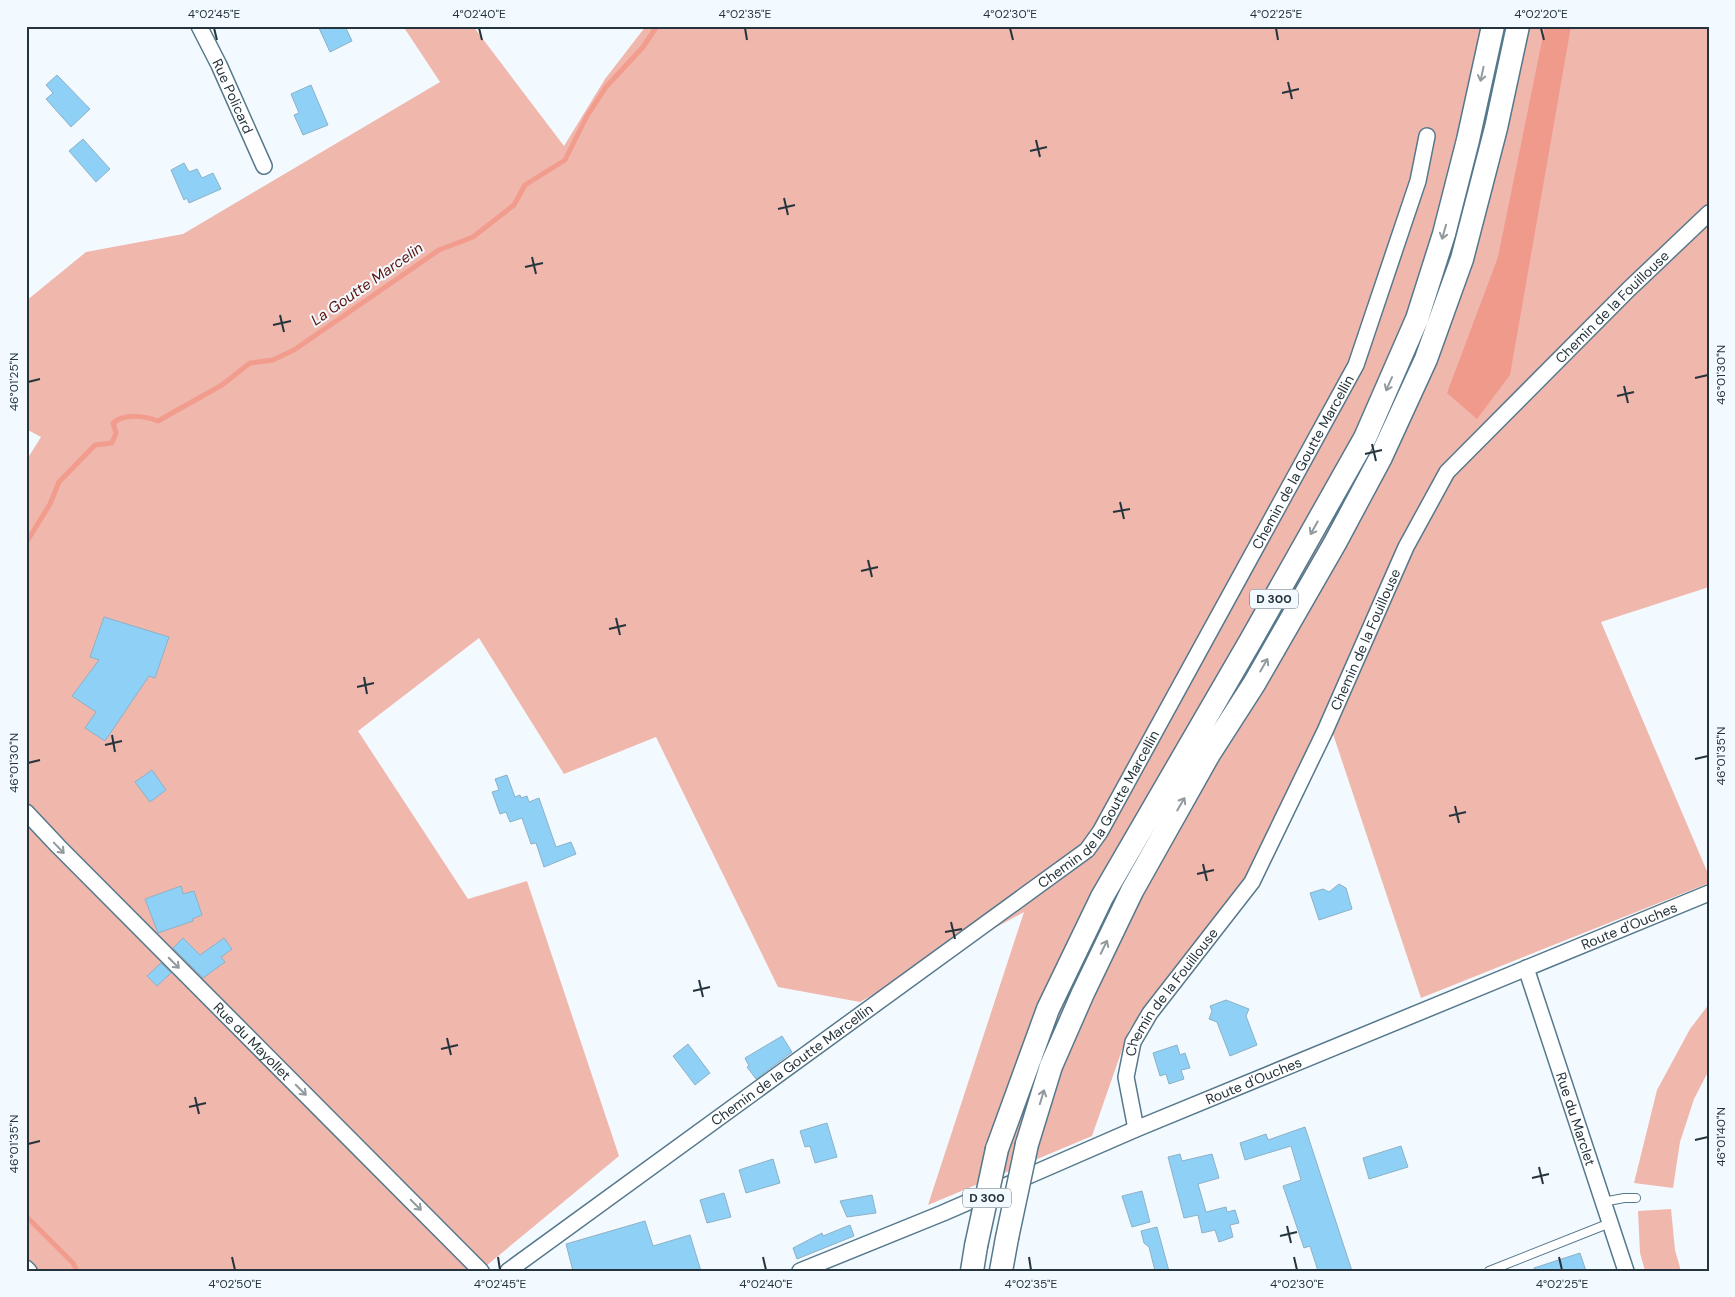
<svg xmlns="http://www.w3.org/2000/svg" width="1735" height="1297" font-family="'DM Sans',sans-serif">
  <style>
    .green { fill: #f0b7ad }
    .forest { fill: #f09a8c }
    .lines { fill: none; stroke-linecap: round; stroke-linejoin: round }
    .stream { stroke: #f29c8e; stroke-width: 5 }
    .building { fill: #8fd0f6; stroke: #8eb1c6 }
    .service-casing { stroke: #56788c; stroke-width: 10 }
    .minor-casing { stroke: #56788c; stroke-width: 18 }
    .primary-casing { stroke: #56788c; stroke-width: 25 }
    .service { stroke: #fff; stroke-width: 8 }
    .minor { stroke: #fff; stroke-width: 15 }
    .primary { stroke: #fff; stroke-width: 22 }
    .primary-bridge-casing { stroke: #56788c; stroke-width: 25; stroke-linecap: butt }
    .primary-bridge { stroke: #fff; stroke-width: 22 }
    .oneway { stroke: #929a9e }
    .ticks { fill: none; stroke: #25343c; stroke-width: 2 }
    .labels { text-anchor: middle; stroke-width: 4; stroke-linejoin: round; paint-order: stroke }
    .shield { fill: #f3faff; stroke: #636f76; stroke-width: 1 }
    .shield-label { font-size: 12px; font-weight: bold; fill: #25343c }
    .street-label { font-size: 14px; fill: #25343c; stroke: #f3faff }
    .water-label { font-size: 15px; font-style: italic; fill: #5e130c; stroke: #f3faff }
    .neatline { fill: none; stroke: #25343c; stroke-width: 2 }
    .ticks-label { font-size: 12px; text-anchor: middle; fill: #25343c }
  </style>
  <rect width="100%" height="100%" fill="#f3faff"/>
  <path class="green" d="M403,26H473L564,146L605,79L646,26H1709V587L1601,622L1709,876V883L1421,998L1327,716L1248,877L1129,1030L1092,1136L928,1205L1024,912L860,1002L778,987L656,737L564,774L479,638L358,731L468,899L527,881L619,1156L480,1271H26V461L41,437L26,429V301L86,252L183,234L440,82Z
    M1709,1004V1070L1694,1099L1680,1142L1673,1188L1634,1183L1657,1090L1690,1029Z
    M1671,1209L1675,1250L1681,1271H1645L1640,1253L1638,1211Z"/>
  <path class="forest" d="M1545,26H1571L1510,375L1477,419L1447,393L1498,257Z"/>
  <g class="lines">
    <path class="stream" d="M26,543L50,504L59,482L95,445L112,443L116,433L113,423C125,413 145,416 158,421L222,385L250,363L273,360L294,350L439,250L473,237L514,205L525,185L565,160L587,116L606,87L643,47L657,26
      M26,1216L73,1263L77,1271"/>
  </g>
  <path class="building" d="M318,26H345L352,41L330,52Z
    M57,75L90,109L71,127L46,99L53,93L46,85Z
    M311,85L328,125L303,135L294,115L299,113L291,94Z
    M83,139L110,169L96,182L69,151Z
    M184,163L189,172L197,169L202,178L213,173L221,189L189,203L187,198L184,200L171,170Z
    M104,617L169,637L155,678L149,676L105,741L85,728L96,712L72,696L99,660L90,657Z
    M152,770L166,790L150,802L135,782Z
    M507,775L515,797L520,795L521,798L527,796L529,802L539,798L556,847L571,842L576,854L544,867L536,843L531,844L522,818L510,822L506,812L500,814L492,792L499,790L495,779Z
    M1339,884L1346,888L1352,909L1319,920L1310,893L1323,889L1329,892Z
    M181,886L183,894L194,891L202,915L192,919L193,921L158,933L145,899Z
    M183,938L200,955L224,938L232,949L221,957L225,962L203,978L173,948Z
    M161,963L171,973L157,986L147,976Z
    M1226,1000L1249,1009L1246,1016L1257,1045L1230,1056L1217,1022L1209,1019L1212,1011L1210,1006Z
    M782,1036L792,1052L756,1079L747,1067L749,1066L745,1058Z
    M688,1044L710,1073L695,1085L673,1056Z
    M1177,1045L1180,1055L1185,1053L1190,1068L1181,1070L1184,1079L1169,1084L1166,1074L1160,1076L1153,1053Z
    M827,1123L837,1157L815,1163L810,1146L805,1147L800,1131Z
    M1305,1127L1352,1271H1318L1310,1246L1304,1248L1283,1186L1301,1180L1291,1146L1245,1160L1240,1143L1266,1134L1268,1140Z
    M1401,1146L1408,1167L1369,1179L1363,1158Z
    M1180,1154L1182,1161L1212,1154L1219,1178L1198,1184L1206,1212L1226,1207L1227,1212L1235,1210L1239,1223L1230,1225L1233,1237L1219,1242L1215,1230L1202,1233L1198,1215L1184,1218L1168,1157Z
    M773,1159L780,1183L746,1193L739,1170Z
    M1142,1191L1150,1222L1132,1227L1122,1196Z
    M724,1193L731,1217L707,1223L700,1200Z
    M872,1195L876,1213L847,1217L840,1201Z
    M645,1221L653,1246L690,1235L701,1271H573L566,1244Z
    M850,1225L854,1236L797,1259L793,1248L822,1233L823,1236Z
    M1157,1227L1169,1271H1155L1149,1247L1144,1243L1141,1231Z
    M1580,1253L1586,1271H1534V1268Z"/>
  <g class="lines">
    <g class="service-casing">
      <path id="service" d="M1603,1202L1624,1198H1636
        M1489,1271L1610,1223"/>
    </g>
    <g class="minor-casing">
      <g id="minor">
        <path id="s1" d="M199,26L219,65L264,166"/>
        <path id="s2" d="M26,812L58,846L481,1271"/>
        <path id="s3" d="M1526,968L1626,1271"/>
        <path id="s4" d="M1136,1129L1126,1077L1133,1042L1150,1013L1252,882L1325,731L1406,547L1447,472L1629,289L1709,213"/>
        <path d="M26,1268L29,1271"/>
        <path id="s5" d="M508,1271L1087,850L1100,832L1356,365L1418,181L1427,136"/>
        <path id="s6" d="M800,1271L943,1213L1136,1129L1709,893"/>
      </g>
    </g>
    <g class="primary-casing">
      <path id="primary" d="M1027,1144L1051,1066L1083,993L1132,891L1209,754L1254,684L1335,543L1381,457L1426,359L1462,259L1496,128L1518,26
        M997,1149L1048,1009L1102,897L1251,640L1365,438L1417,319L1444,234L1468,140L1493,26
        M972,1271L976,1246
        M1001,1271L1007,1238"/>
    </g>
    <use href="#service" class="service"/>
    <use href="#minor" class="minor"/>
    <use href="#primary" class="primary"/>
    <g class="primary-bridge-casing">
      <path id="primary-bridge" d="M1007,1238L1027,1144
        M976,1246L997,1149"/>
    </g>
    <use href="#primary-bridge" class="primary-bridge"/>
  </g>
  <defs><path id="oneway-shaft" d="M-6 0H5M1.5-3L5.5 0L1.5 3" fill="none" stroke-width="1.6" stroke-linecap="round" stroke-linejoin="round" transform="scale(1.25)"/></defs>
  <g class="oneway">
    <use href="#oneway-shaft" transform="translate(1482 74) rotate(102)"/>
    <use href="#oneway-shaft" transform="translate(1444 232) rotate(106)"/>
    <use href="#oneway-shaft" transform="translate(1389 384) rotate(114)"/>
    <use href="#oneway-shaft" transform="translate(1314 528) rotate(119)"/>
    <use href="#oneway-shaft" transform="translate(1264 665) rotate(-60)"/>
    <use href="#oneway-shaft" transform="translate(1181 804) rotate(-60)"/>
    <use href="#oneway-shaft" transform="translate(59 848) rotate(46)"/>
    <use href="#oneway-shaft" transform="translate(1104 947) rotate(-64)"/>
    <use href="#oneway-shaft" transform="translate(174 963) rotate(45)"/>
    <use href="#oneway-shaft" transform="translate(301 1090) rotate(45)"/>
    <use href="#oneway-shaft" transform="translate(1042 1097) rotate(-73)"/>
    <use href="#oneway-shaft" transform="translate(416 1205) rotate(45)"/>
  </g>
  <path class="ticks" d="M214,28L217,40M479,28L482,40M745,28L747,40M1010,28L1013,40M1276,28L1278,40M1541,28L1544,40M1288,82L1292,99M1282,93L1299,89M1036,140L1040,157M1030,151L1047,147M784,198L788,215M778,209L795,205M532,257L536,274M525,267L543,263M280,315L284,332M273,325L291,321M1695,378L1708,375M28,382L40,379M1624,386L1628,403M1617,396L1634,392M1372,444L1376,461M1365,454L1382,450M1120,502L1124,519M1113,512L1130,509M868,560L872,577M861,571L878,567M616,618L620,635M609,629L626,625M364,677L367,694M357,687L374,683M112,735L115,752M105,745L122,741M1695,759L1708,756M28,763L40,760M1455,806L1459,823M1449,816L1466,812M1203,864L1207,881M1197,874L1214,870M951,922L955,939M945,932L962,929M699,980L703,997M693,991L710,987M447,1038L451,1055M441,1049L458,1045M195,1097L199,1114M189,1107L206,1103M1695,1140L1708,1137M28,1144L40,1141M1539,1167L1543,1184M1532,1178L1549,1174M1287,1226L1291,1243M1280,1236L1297,1232M232,1257L235,1270M498,1257L500,1270M763,1257L766,1270M1029,1257L1031,1270M1294,1257L1297,1270M1559,1257L1562,1270"/>
  <g class="labels">
    <g class="shield">
      <rect x="1250" y="589.5" width="48" height="19" rx="4"/>
      <rect x="963" y="1188.5" width="48" height="19" rx="4"/>
    </g>
    <g class="shield-label">
      <text x="1274" y="603">D 300</text>
      <text x="987" y="1202">D 300</text>
    </g>
    <g class="street-label">
      <text dy="5" stroke="none"><textPath href="#s1" startOffset="78">Rue Policard</textPath></text>
      <text dy="5" stroke="none"><textPath href="#s4" startOffset="976">Chemin de la Fouillouse</textPath></text>
      <text dy="5" stroke="none"><textPath href="#s5" startOffset="1160">Chemin de la Goutte Marcellin</textPath></text>
      <text dy="5" stroke="none"><textPath href="#s4" startOffset="556">Chemin de la Fouillouse</textPath></text>
      <text dy="5" stroke="none"><textPath href="#s5" startOffset="755">Chemin de la Goutte Marcellin</textPath></text>
      <text dy="5" stroke="none"><textPath href="#s6" startOffset="898">Route d'Ouches</textPath></text>
      <text dy="5" stroke="none"><textPath href="#s4" startOffset="151">Chemin de la Fouillouse</textPath></text>
      <text dy="5" stroke="none"><textPath href="#s2" startOffset="322">Rue du Mayollet</textPath></text>
      <text dy="5" stroke="none"><textPath href="#s5" startOffset="351">Chemin de la Goutte Marcellin</textPath></text>
      <text dy="5" stroke="none"><textPath href="#s6" startOffset="492">Route d'Ouches</textPath></text>
      <text dy="5" stroke="none"><textPath href="#s3" startOffset="159">Rue du Marclet</textPath></text>
    </g>
    <g class="water-label">
      <text transform="translate(367 284) rotate(-35)" y="5">La Goutte Marcelin</text>
    </g>
  </g>
  <rect width="1735" height="1297" fill="none" stroke="#f3faff" stroke-width="55"/>
  <rect x="28" y="28" width="1680" height="1242" class="neatline"/>
  <g class="ticks-label">
    <text x="214" y="18">4°02'45"E</text>
    <text x="479" y="18">4°02'40"E</text>
    <text x="745" y="18">4°02'35"E</text>
    <text x="1010" y="18">4°02'30"E</text>
    <text x="1276" y="18">4°02'25"E</text>
    <text x="1541" y="18">4°02'20"E</text>
    <text transform="translate(1721 375) rotate(-90)" y="4">46°01'30"N</text>
    <text transform="translate(14 382) rotate(-90)" y="4">46°01'25"N</text>
    <text transform="translate(1721 756) rotate(-90)" y="4">46°01'35"N</text>
    <text transform="translate(14 763) rotate(-90)" y="4">46°01'30"N</text>
    <text transform="translate(1721 1137) rotate(-90)" y="4">46°01'40"N</text>
    <text transform="translate(14 1144) rotate(-90)" y="4">46°01'35"N</text>
    <text x="235" y="1288">4°02'50"E</text>
    <text x="500" y="1288">4°02'45"E</text>
    <text x="766" y="1288">4°02'40"E</text>
    <text x="1031" y="1288">4°02'35"E</text>
    <text x="1297" y="1288">4°02'30"E</text>
    <text x="1562" y="1288">4°02'25"E</text>
  </g>
</svg>
